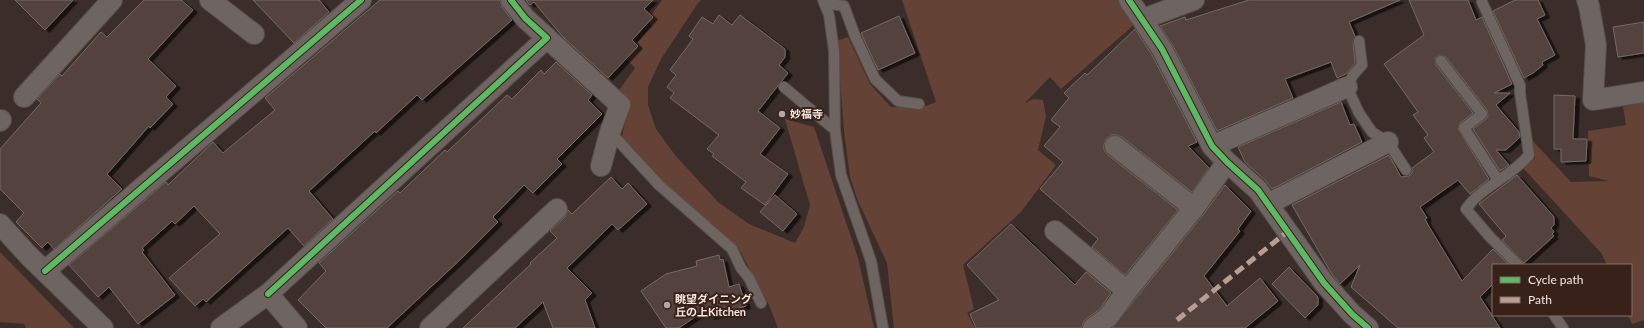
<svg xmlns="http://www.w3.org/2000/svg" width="1644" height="328" font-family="Lato,'Noto Sans JP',sans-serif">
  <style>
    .green { fill: #644236 }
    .building { fill: #52423c; stroke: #756a66; filter: url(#shadow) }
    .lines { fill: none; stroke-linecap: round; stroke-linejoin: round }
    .lane-casing { stroke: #584d49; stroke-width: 12 }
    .street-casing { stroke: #584d49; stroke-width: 22 }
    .lane { stroke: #6e6461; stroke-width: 10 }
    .street { stroke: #6e6461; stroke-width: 20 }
    .quiet { stroke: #b99d93; stroke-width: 5; stroke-dasharray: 10 5; stroke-linecap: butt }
    .cycleway-casing { stroke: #372119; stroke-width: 8 }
    .cycleway { stroke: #5cba63; stroke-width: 6 }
    .poi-dot { fill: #b5a6a1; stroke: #372119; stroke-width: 1.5 }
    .labels { text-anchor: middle; stroke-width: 4; stroke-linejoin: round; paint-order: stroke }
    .poi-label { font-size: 11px; font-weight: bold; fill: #f6e7e1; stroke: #372119; text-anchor: start }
  </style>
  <defs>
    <filter id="shadow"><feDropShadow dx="4.5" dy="2.5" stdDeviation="0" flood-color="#0009"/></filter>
  </defs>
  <rect width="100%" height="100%" fill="#3b2e2a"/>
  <path class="green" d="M662,0H701L698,3L661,59L648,87V105L656,129L675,155L718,202L749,224L795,243L804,227L810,205L785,119L814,127L858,258L874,328H778L770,307L741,253L728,239L673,193L621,140L629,107L617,93L635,68L625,57L652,26L647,21Z
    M902,0H1123L1137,22L1061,89L1050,77L1024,104L1033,99L1043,100L1046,116L1038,150L1056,165L1021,212L963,265L974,309L967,313L975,328H894L887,263L858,201L850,177L844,131L837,41L848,37L870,84L891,107L926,106L936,102Z
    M1644,102V320L1632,324L1628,315H1631V265H1607L1602,254L1523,168L1535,158L1533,141L1571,182L1609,181L1589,176L1588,131L1626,125L1623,107Z
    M0,252L74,328H26L24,324L0,322Z"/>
  <path class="building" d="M15,0H73L45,30Z
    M144,0H181L193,10L148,59L176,86L166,97L173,104L150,128L149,126L107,174L122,189L54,249L48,242L42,248L16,222L24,213L0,189V149L41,103L37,99L60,74L62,76L101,32L107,37Z
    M253,0H319L329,12L294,43Z
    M380,0H500L502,7L512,20L422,100L417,95L376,133L375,131L309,191L333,219L304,246L288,228L206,302L203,299L195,306L169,278L220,234L194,206L175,224L172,221L142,248L144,250L142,252L175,295L138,324L109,287L98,297L69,265L166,182L168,185L213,142L223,153L275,110L265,98Z
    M526,0H653L644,9L653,17L632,40L638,46L608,78L563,37L534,2L530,5Z
    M1249,0H1400L1349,22L1355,36L1353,42L1355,63L1346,74L1337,78L1331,62L1285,79L1293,98L1217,131L1172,44L1160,26L1185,17L1186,20Z
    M1409,0H1468L1476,20L1482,17L1512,84L1494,93H1510L1496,105L1519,132L1520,137L1506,150H1496L1509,165L1500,171L1473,129L1486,119L1488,116L1487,110L1446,57L1441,55L1435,58L1436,65L1473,113L1460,123L1458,129L1489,179L1470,194L1458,180L1420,207L1427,218L1425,219L1428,225L1462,281L1493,249L1509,265H1493V284L1480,297L1500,328H1398L1351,287L1360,265L1340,284L1333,276L1292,205L1389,155L1401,177L1409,176L1412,173V168L1434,152L1424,138L1428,135L1413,115L1418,112L1384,64L1424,35Z
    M1515,0H1538L1545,15L1537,19L1555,55L1542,62L1543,65L1533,73L1524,78L1493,11Z
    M719,15L732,25L740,15L785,49V57L779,65L788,73L758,111L780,128L760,154L788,174L765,205L741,188L746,182L712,156L714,154L707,149L719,135L670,98L674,93L667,87L676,75L670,70L693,39L689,36L702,17L713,24Z
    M899,16L915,53L878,70L861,33Z
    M1644,22V53L1618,57L1613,27Z
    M1135,29L1152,55L1197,142L1188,146L1209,168L1192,192L1122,137L1117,135H1111L1106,139L1104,145V150L1108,155L1178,210L1125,275L1092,247L1098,239L1040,189L1063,162L1044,146L1060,127L1051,120L1069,98L1064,93L1085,73L1087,75Z
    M556,62L592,95L588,100L602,114L557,159L562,164L533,193L524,185L493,217L498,222L463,257L387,328H326L298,300L326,271L319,263L398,191L400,193L445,150L447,152L507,95L512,99L541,70L544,74Z
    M1554,95L1575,96L1573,139H1587L1586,161L1561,162V149H1554Z
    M1341,102L1350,125L1354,124L1362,142L1272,189L1266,181L1245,162L1238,147Z
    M1517,175L1554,217V225L1551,228L1554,232L1552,234L1554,236L1524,263L1502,240L1506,236L1479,204Z
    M611,177L622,189L628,183L647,204L618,230L612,224L567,268L592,293L585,300L595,328H553L543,302L515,328H463L531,264L530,263L557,238L550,231L565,217L568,210L572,214Z
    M1225,185L1251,211L1238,229L1240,231L1204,276L1227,306L1260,278L1278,301L1245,328H1112L1203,215Z
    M775,195L797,214L783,231L760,212Z
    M1011,224L1075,285L1086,272L1111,293L1100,309L1086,319L1083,323L1082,328H976L970,314L999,300L967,265Z
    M719,255L720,260L723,259L729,287L739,284L746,306L710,317L708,308L679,328H666L641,291L666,274L697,266L696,261Z
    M1289,267L1318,297V305L1305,318L1272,284Z"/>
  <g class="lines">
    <g class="lane-casing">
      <path id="lane" d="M823,0L829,15L834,51L835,130L841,175L871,261L883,328
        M1482,2L1520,85V93L1529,155C1511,177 1482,186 1466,209L1490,237L1518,265
        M824,3L844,6L855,36L875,79L898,101L919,104
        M1359,41L1362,65L1353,75L1347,87L1359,113L1372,132L1388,142L1406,170
        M1441,61L1482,114L1464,128L1498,180
        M784,87L835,130
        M610,132L659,185L732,249L741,268L749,278L761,303
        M1554,315L1563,328"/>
    </g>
    <g class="street-casing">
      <path id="street" d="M210,0L254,34
        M1129,0L1162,49L1212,146L1227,162L1258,190L1324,283L1352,314L1368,328
        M1587,0L1589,6L1596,45L1593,100L1644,92
        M1143,19L1194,0
        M547,38L620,105L610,132L601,166
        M24,97L112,0
        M0,121L1,120
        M1115,146L1194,208
        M1212,146L1347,87
        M1268,204L1388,142
        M0,224L28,255L103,328
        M1055,231L1127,291
        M45,271L361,0
        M268,294L547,38L525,18L511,0
        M221,328L268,294L297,328
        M430,328L557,209
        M1093,328L1108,317L1127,291L1194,208L1227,162"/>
    </g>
    <use href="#lane" class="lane"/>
    <use href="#street" class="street"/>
    <path class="quiet" d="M1177,320L1287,232"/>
    <g class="cycleway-casing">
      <path id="cycleway" d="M1129,0L1162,49L1212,146L1227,162L1258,190L1324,283L1352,314L1368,328
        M45,271L361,0
        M268,294L547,38L525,18L511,0"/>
    </g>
    <use href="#cycleway" class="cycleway"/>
  </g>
  <g class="poi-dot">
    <circle cx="782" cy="114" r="4"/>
    <circle cx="667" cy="305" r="4"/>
  </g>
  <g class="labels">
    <g class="poi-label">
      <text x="790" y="118">妙福寺</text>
      <text x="675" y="303">眺望ダイニング<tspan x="675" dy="13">丘の上Kitchen</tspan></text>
    </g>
  </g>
  <rect x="1492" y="264" width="140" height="52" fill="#372119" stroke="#837069"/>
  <rect x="1500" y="277" width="20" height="6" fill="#5cba63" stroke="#837069"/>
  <text x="1528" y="284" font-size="12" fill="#f6e7e1">Cycle path</text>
  <rect x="1500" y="297" width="20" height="6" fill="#b99d93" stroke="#837069"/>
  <text x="1528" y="304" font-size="12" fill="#f6e7e1">Path</text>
</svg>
